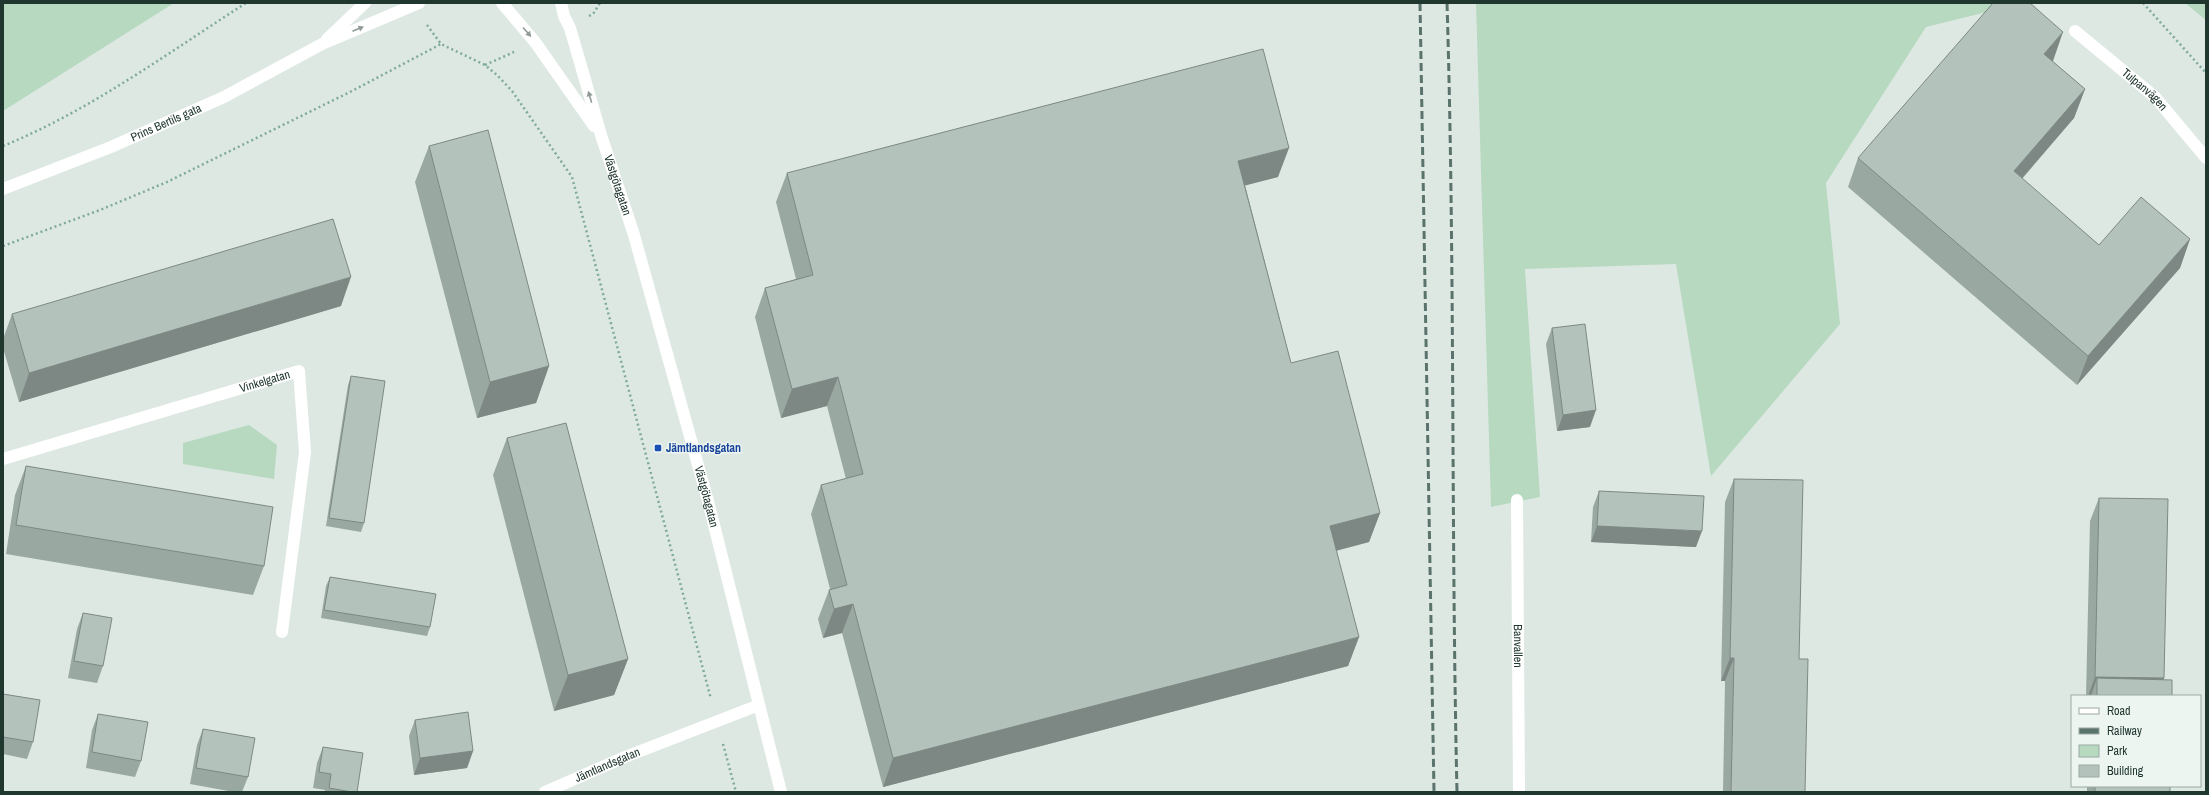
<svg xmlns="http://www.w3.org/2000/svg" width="2209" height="795" font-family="'Archivo Narrow',sans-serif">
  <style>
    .green { fill: #b7d9c0 }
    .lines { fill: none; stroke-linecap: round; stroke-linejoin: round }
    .path { stroke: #7faa9c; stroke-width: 2.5; stroke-dasharray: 2 3; stroke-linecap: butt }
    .minor { stroke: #fff; stroke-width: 12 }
    .rail { stroke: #5a736c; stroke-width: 3; stroke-dasharray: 8 4; stroke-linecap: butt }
    .wall { fill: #9aa8a2 }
    .shaded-wall { fill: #7d8884 }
    .building { fill: #b3c3bc; stroke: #7d8884 }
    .oneway { fill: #909b98 }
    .transit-dot { fill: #1a4fb4; stroke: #edf5f1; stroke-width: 1.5 }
    .labels { text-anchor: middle; stroke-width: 3; stroke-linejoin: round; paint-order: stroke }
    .street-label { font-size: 12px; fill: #203730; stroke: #edf5f1 }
    .transit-label { font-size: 12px; font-weight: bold; fill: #164399; stroke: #edf5f1; text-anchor: start }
  </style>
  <rect width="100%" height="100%" fill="#dde8e3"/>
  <path class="green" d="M3,3H174L3,111Z
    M1476,3H2023L1926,27L1826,183L1840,324L1711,476L1676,264L1525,269L1540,497L1491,507Z
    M2185,3H2206V20Z
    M249,425L277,445L274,479L183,464V443Z"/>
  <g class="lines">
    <path class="path" d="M2143,3L2206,73
      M589,16L593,14L600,3
      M427,25L441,44L485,65L497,75L512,91L572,177L711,699
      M485,65L514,52
      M3,146C89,111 168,53 246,3
      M3,246L100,210L167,182L352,91L441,44
      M723,744L736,792"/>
    <g class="minor">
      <path d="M502,3L535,42L594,126"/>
      <path id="s1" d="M561,3L564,16L570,28L601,135L634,235L708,501L781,792"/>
      <path id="s2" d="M2075,31L2155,97L2206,158"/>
      <path d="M327,39L365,3"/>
      <path id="s3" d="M3,189L111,147L224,97L322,44L419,3"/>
      <path id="s4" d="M3,459L299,371L305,452L282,632"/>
      <path id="s5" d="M1517,500L1519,792"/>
      <path id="s6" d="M545,792L625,757L759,705"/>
    </g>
    <path class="rail" d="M1420,3L1434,792
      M1447,3C1455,266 1451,529 1457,792"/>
  </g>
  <path class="wall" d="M2052,61L2085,89L2074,118L2022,179L2099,245L2190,239L2180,268L2077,385L1848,187L1858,158Z
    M429,146L549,366L536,403L477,418L415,182Z
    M787,173L1278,177L1245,185L1291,363L1380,513L1369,542L1336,551L1359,637L1348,666L883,787L842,633L823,638L818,619L829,590L830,589L811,514L821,485L846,479L827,406L781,418L755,317L765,288L796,279L776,202Z
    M341,306L19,402L3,348V339L12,314Z
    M1552,328L1590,427L1557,431L1546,344Z
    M351,376L364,523L361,532L326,526L348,385Z
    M507,438L628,659L614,695L554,711L493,475Z
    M26,466L264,566L253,595L6,554L15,495Z
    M1734,479L1799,659L1805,792H1723L1725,681H1721L1725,502Z
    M1599,491L1696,547L1591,542L1593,507Z
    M2099,498L2164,678V679L2172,696H2086L2090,521Z
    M330,577L430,627L427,636L321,618L326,586Z
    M83,613L103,666L97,683L68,678L77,629Z
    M3,694L33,742L27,759L3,754Z
    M98,714L141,761L135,777L86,768L92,730Z
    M415,720L473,751L467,768L414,775L409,736Z
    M203,729L248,777L242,792H234L190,784L197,745Z
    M323,747L357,792H325V790L313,788L317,763Z
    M2087,786H2170V792H2087Z"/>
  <path class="shaded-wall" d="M2063,32L2053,61L2034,83L2044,54Z
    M2085,89L2074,118L2003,200L2014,171Z
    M1289,148L1278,177L1228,190L1238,161Z
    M2190,239L2180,268L2077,385L2088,356Z
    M351,277L341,306L19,402L29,373Z
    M549,366L536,403L477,418L490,382Z
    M838,377L827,406L781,418L792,389Z
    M1596,410L1590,427L1557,431L1563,415Z
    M1380,513L1369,542L1319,555L1330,526Z
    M1597,526L1702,531L1696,547L1591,542Z
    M853,604L842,633L823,638L834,609Z
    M1359,637L1348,666L883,787L893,758Z
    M1730,658H1734L1725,681H1721Z
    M628,659L614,695L554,711L568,675Z
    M2095,677L2164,678L2158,696L2097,678L2091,696H2088Z
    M473,751L467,768L414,775L420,758Z"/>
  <path class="building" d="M1993,3H2030L2063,32L2044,54L2085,89L2014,171L2099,245L2141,197L2190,239L2088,356L1858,158Z
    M1263,49L1289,148L1238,161L1291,363L1338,351L1380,513L1330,526L1359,637L893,758L853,604L834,609L829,590L847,585L821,485L863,474L838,377L792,389L765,288L813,275L787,173Z
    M488,130L549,366L490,382L429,146Z
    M333,219L351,277L29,373L12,314Z
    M1585,324L1596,410L1563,415L1552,328Z
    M351,376L385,381L364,523L329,518Z
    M566,423L628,659L568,675L507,438Z
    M26,466L273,507L264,566L16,525Z
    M1734,479L1803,480L1799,659H1808L1805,792H1731L1734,658H1730Z
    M1599,491L1704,496L1702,531L1597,526Z
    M2099,498L2168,499L2164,678L2095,677Z
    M330,577L436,594L430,627L324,610Z
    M83,613L112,618L103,666L74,661Z
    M2097,678L2172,680V696H2097Z
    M3,694L40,700L33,742L3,737Z
    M468,712L473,751L420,758L415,720Z
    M98,714L148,722L141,761L92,752Z
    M203,729L255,738L248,777L196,768Z
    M323,747L363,753L357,792H352L329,788L331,774L319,772Z
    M2095,786H2170V792H2095Z"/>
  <defs><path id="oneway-solid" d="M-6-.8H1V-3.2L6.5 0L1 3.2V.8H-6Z"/></defs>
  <g class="oneway">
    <use href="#oneway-solid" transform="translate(358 29) rotate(-23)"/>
    <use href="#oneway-solid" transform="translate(527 32) rotate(49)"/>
    <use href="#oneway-solid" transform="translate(590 97) rotate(-106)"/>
  </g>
  <rect class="transit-dot" x="654" y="444" width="8" height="8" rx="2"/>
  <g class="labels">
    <g class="street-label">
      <text dy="4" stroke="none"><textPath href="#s2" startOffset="91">Tulpanvägen</textPath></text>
      <text dy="4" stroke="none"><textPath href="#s3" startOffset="176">Prins Bertils gata</textPath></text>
      <text dy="4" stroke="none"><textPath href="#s1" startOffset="191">Västgötagatan</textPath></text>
      <text dy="4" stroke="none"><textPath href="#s4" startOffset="273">Vinkelgatan</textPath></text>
      <text dy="4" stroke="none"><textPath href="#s1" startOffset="515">Västgötagatan</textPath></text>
      <text dy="4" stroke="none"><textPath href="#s5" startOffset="146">Banvallen</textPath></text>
      <text dy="4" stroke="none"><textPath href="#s6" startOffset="68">Jämtlandsgatan</textPath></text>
    </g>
    <g class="transit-label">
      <text x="666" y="452">Jämtlandsgatan</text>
    </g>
  </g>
  <rect width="2209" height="795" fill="none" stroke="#203730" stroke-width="8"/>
  <rect x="2071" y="695" width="130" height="92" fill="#edf5f1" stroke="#9ba9a4"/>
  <rect x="2079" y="708" width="20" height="6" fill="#ffffff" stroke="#9ba9a4"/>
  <text x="2107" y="715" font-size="12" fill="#203730">Road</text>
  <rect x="2079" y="728" width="20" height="6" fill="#5a736c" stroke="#9ba9a4"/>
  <text x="2107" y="735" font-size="12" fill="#203730">Railway</text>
  <rect x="2079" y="745" width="20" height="12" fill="#b7d9c0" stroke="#9ba9a4"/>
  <text x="2107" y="755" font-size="12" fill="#203730">Park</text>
  <rect x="2079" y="765" width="20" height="12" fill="#b3c3bc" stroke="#9ba9a4"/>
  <text x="2107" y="775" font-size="12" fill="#203730">Building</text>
</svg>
